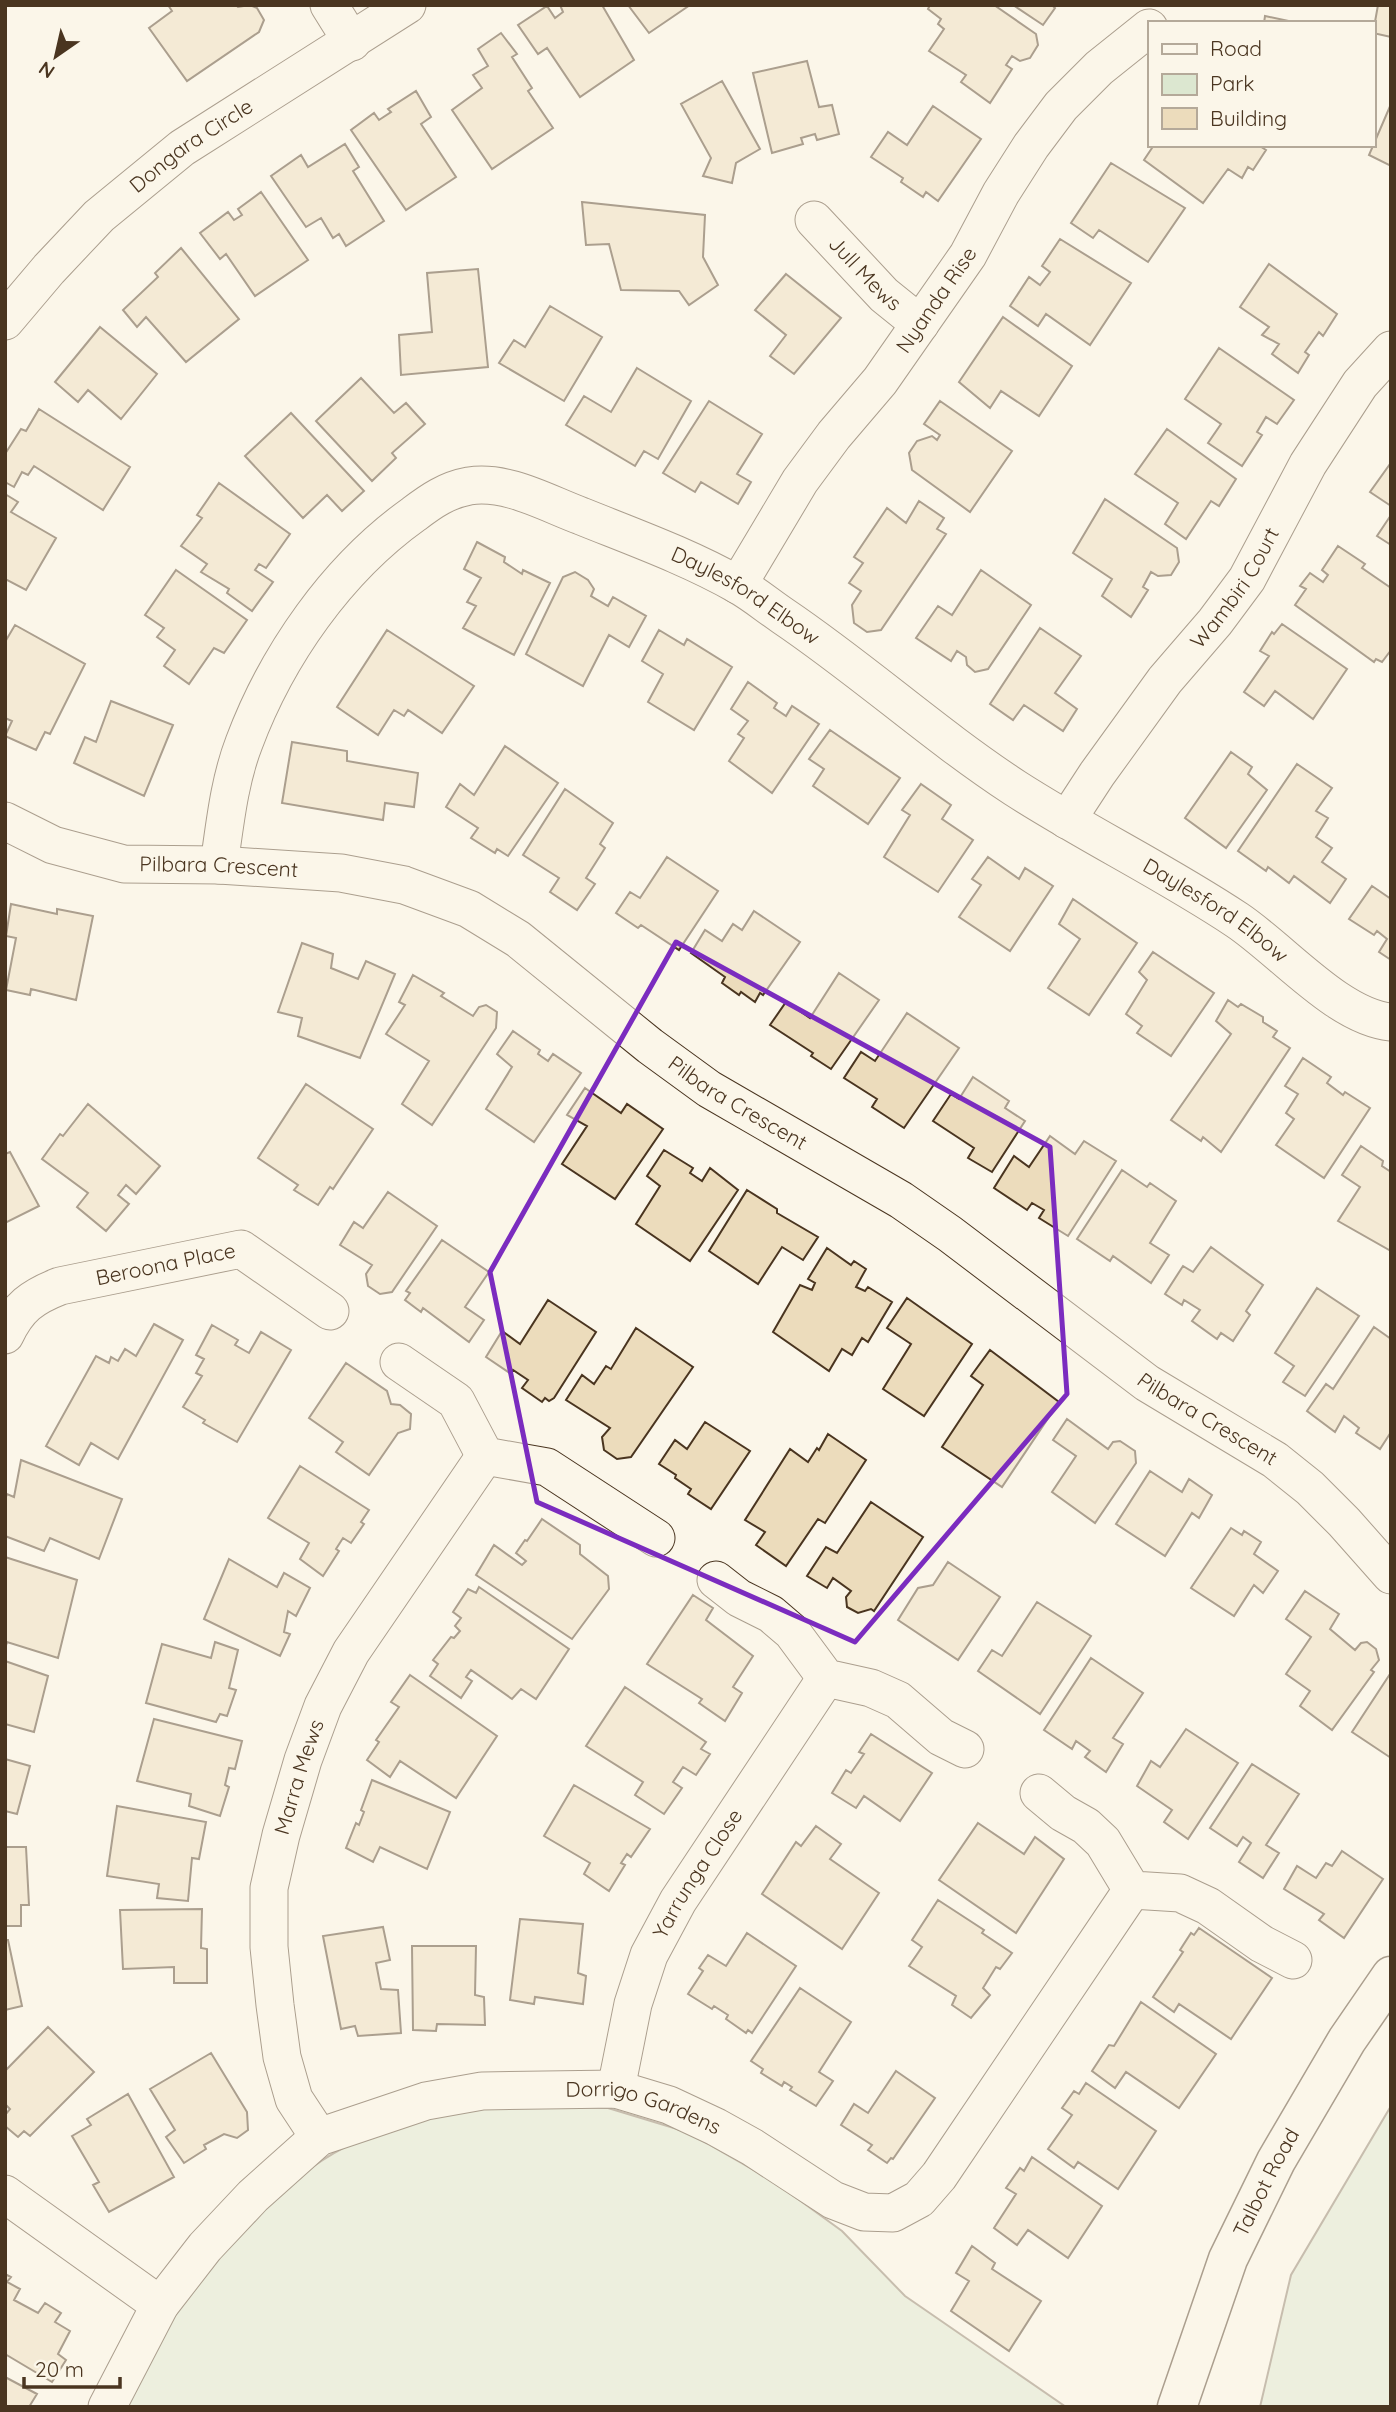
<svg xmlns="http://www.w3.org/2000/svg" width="1396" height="2412" font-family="Quicksand,sans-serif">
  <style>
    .green { fill: #dce7d0; stroke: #887966; stroke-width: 2 }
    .building { fill: #ecdcbc; stroke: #4a3520; stroke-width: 2 }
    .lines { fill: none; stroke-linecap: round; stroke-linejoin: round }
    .minor-casing { stroke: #4a3520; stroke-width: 39 }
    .major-casing { stroke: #4a3520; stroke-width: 41 }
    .minor { stroke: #fbf6e9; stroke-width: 37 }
    .major { stroke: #fbf6e9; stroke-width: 38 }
    .marked { fill: none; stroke: #7b2cbf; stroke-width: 5; stroke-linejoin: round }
    .labels { text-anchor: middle; stroke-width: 5; stroke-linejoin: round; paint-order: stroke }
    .street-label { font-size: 21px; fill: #4a3520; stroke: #fbf6e9 }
  </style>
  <rect width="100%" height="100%" fill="#fbf6e9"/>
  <path class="green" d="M526,2105L608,2108L687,2132L773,2181L842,2231L905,2296L1066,2407H121C134,2383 145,2358 160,2336C203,2269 273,2184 345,2147C375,2132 419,2119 452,2112C476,2108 502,2107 526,2105Z
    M1391,2106V2407H1260L1291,2275Z"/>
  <path class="building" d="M168,5H236L238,7L250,5L257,8L264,20L259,32L187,81L149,28L172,11Z
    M602,5L634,60L580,97L547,48L538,54L518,25L547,6L555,18L563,12L560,5Z
    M628,5H690L649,33Z
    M930,5H994L1036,34L1038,45L1030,58L1020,61L1012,56L1006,65L1012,69L990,103L961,82L966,75L929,51L944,29L938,24L941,19L928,9Z
    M1013,5H1052L1055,8L1043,25Z
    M1378,5H1391V37L1373,33Z
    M1265,16L1298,23H1264Z
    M501,33L517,54L512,57L532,88L528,91L553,128L492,169L452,110L482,88L473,75L488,66L478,49Z
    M807,61L819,107L832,105L839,134L817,140L815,134L801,138L803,144L772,153L753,73Z
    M722,81L760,149L736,163L732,183L703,176L711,158L681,104Z
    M416,91L431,117L421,124L456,177L406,210L351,130L374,113L379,120L391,112L388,109Z
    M1391,104V166L1369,155Z
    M933,106L981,139L938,201L926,192L923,197L901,182L903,178L871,157L888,132L907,145Z
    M345,144L359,167L353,171L384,221L346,246L339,234L333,238L321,218L306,227L271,176L301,155L308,167Z
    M1154,145H1258L1266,150L1253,170L1248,167L1242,178L1228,169L1203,203L1144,160Z
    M1111,163L1185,208L1148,262L1099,230L1093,238L1071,223Z
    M261,192L308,260L255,296L226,254L220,259L200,233L228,212L234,220L242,215L238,209Z
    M582,202L705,215L703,257L718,285L689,305L679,291L621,290L609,244L586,245Z
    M1060,239L1131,283L1090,345L1046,314L1038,326L1010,306L1029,277L1040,285L1050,272L1042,266Z
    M181,248L239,319L186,362L146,317L137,327L123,310L158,277L155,273Z
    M1269,264L1337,314L1323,336L1319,332L1305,352L1309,355L1298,373L1272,354L1279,344L1262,335L1269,327L1240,307Z
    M478,269L488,367L401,375L399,335L432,332L427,273Z
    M786,274L841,318L794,374L770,356L786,335L755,310Z
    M550,306L602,337L564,401L499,363L514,340L525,347Z
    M1003,317L1072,366L1039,416L1001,391L990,408L959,382Z
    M100,327L157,374L121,419L88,390L78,402L55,382Z
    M1219,348L1294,400L1277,424L1266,417L1257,432L1262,435L1242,466L1208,443L1221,424L1185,399Z
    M637,368L691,401L658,459L644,451L635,466L566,425L584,396L611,412Z
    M361,378L394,413L406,403L425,424L392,453L396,458L372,481L316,421Z
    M709,401L762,434L737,474L751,482L738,504L701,482L695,492L663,473Z
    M940,401L1012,451L970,512L912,470L909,453L917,441L932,436L937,440L940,435L924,424Z
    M39,409L130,467L103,510L34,466L28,475L22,472L14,487L5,482V454L21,429L26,431Z
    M291,413L364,491L342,511L327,495L303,518L245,456Z
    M1167,429L1236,479L1219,506L1211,501L1186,539L1165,524L1178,503L1135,474Z
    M1390,464H1391V506L1370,492Z
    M219,483L290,534L266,568L259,564L255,570L273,582L252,611L227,593L229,589L201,572L207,564L181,546L202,518L197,515Z
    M5,494L18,502L11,512L56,538L26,590L5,579Z
    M1105,499L1177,548L1179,562L1171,575L1158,576L1151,572L1143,587L1148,590L1131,617L1102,596L1112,579L1073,553Z
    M919,501L944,518L937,529L946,534L881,630L867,632L854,623L852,605L861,591L849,583L863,563L854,557L887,508L906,523Z
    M1391,515V545L1377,536Z
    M477,542L505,557L504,562L522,574L523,570L550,583L514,655L463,628L476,606L467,602L481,578L464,569Z
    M1338,546L1365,564L1362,568L1391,588V650L1382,662L1376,659L1374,662L1295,605L1306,589L1300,586L1310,573L1323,582L1328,575L1322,570Z
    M176,570L247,620L224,653L214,648L189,684L164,666L175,650L157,637L164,628L145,615Z
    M981,570L1031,605L988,669L975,672L967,665L966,657L957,651L951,661L916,638L938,606L952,615Z
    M575,572L588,580L594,589L591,596L608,606L613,597L646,616L629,647L609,635L583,686L526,654L563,577Z
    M1282,624L1347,669L1313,719L1275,691L1264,706L1244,692L1269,656L1260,651L1272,632L1274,634Z
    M15,625L85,664L50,734L45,732L36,750L5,736L12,721L5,718V642Z
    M1040,628L1081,656L1055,693L1077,709L1063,731L1024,705L1013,720L990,704Z
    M387,630L474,686L442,733L408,710L404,716L394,710L378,735L337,707Z
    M659,630L684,645L687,639L732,667L694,730L648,702L663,674L642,661Z
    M748,682L777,703L774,708L786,716L792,706L819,724L772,793L729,761L744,738L738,734L748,721L731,709Z
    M111,701L173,725L144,796L74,763L85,737L96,742Z
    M830,730L900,778L868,824L813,786L824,769L809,759Z
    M292,742L347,751V761L418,773L414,807L385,803L383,820L282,803Z
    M505,746L558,783L508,856L497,849L495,853L471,838L478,828L446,807L460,784L474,795Z
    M1231,752L1252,767L1248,774L1267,790L1226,848L1185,818Z
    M1297,764L1332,788L1316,811L1328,818L1316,837L1332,848L1322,862L1346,879L1330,903L1294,876L1289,883L1268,867L1266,871L1238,851Z
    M921,784L951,805L942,819L973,840L938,892L884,857L910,815L902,810Z
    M565,789L613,823L600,844L605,848L586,878L595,884L577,910L550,892L559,878L523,855Z
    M667,857L718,891L679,950L641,925L638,928L616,913L630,892L640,898Z
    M988,857L1019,879L1025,868L1053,886L1010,951L959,917L981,885L972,879Z
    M1372,886L1391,899V960L1379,952L1387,939L1377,931L1374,935L1349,919Z
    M1073,899L1137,943L1089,1015L1048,988L1080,939L1059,924Z
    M11,904L57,914V909L93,916L76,1000L31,989L30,995L6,990L16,938L6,936Z
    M754,911L800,942L763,995L760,993L755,1002L741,992L739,995L722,983L725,977L691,953L705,930L722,941L733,924L742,930Z
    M302,943L333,954L331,968L358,979L366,961L395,974L360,1058L298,1036L302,1018L278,1012Z
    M1153,952L1214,993L1171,1056L1137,1033L1142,1026L1126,1014L1147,980L1139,972Z
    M839,973L879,1000L831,1069L811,1056L813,1053L770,1025L786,1002L810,1018Z
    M413,975L444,993L441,996L473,1016L479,1007L486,1005L497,1012L496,1028L432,1125L402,1104L429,1061L386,1034L405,1005L399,1002Z
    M1228,1000L1238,1007L1241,1004L1263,1017V1022L1277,1031L1273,1037L1290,1048L1221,1152L1203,1137L1201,1141L1171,1120L1231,1034L1216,1021Z
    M907,1013L959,1048L904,1128L872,1107L877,1099L844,1078L861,1052L875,1061Z
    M513,1031L540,1050L538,1054L548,1061L553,1054L581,1073L534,1142L486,1109L512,1067L497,1054Z
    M1303,1058L1331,1077L1327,1083L1343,1095L1345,1092L1370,1108L1324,1178L1276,1145L1294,1119L1286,1113L1298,1094L1285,1086Z
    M973,1077L1009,1101L1005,1108L1025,1121L992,1172L968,1158L974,1148L933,1121L951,1094L959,1099Z
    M306,1084L373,1129L333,1189L330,1187L318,1205L294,1190L298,1185L258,1158Z
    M585,1088L621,1113L627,1104L663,1129L615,1199L562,1164L587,1126L567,1115Z
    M88,1104L160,1166L136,1194L126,1185L118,1195L129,1204L106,1231L77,1207L88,1193L42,1159L60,1134L63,1136Z
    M1050,1136L1075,1154L1084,1141L1116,1161L1068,1236L1039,1218L1044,1210L1032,1203L1027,1210L994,1188L1014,1156L1029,1167Z
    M1361,1146L1383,1161L1382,1166L1391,1172V1251L1338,1221L1360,1187L1342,1175Z
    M664,1150L693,1168L690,1173L702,1181L710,1168L738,1190L690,1261L636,1224L660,1186L647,1176Z
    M10,1152L39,1206L5,1223V1154Z
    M1122,1170L1147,1187L1150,1183L1176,1201L1150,1243L1169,1255L1151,1283L1113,1256L1110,1261L1077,1239Z
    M747,1190L777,1209V1213L818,1237L803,1260L782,1247L758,1284L709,1251Z
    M388,1192L437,1226L392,1292L380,1294L368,1286L366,1274L372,1265L340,1245L354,1222L363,1228Z
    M442,1240L489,1272L465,1307L484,1320L469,1342L423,1308L421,1312L405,1300L410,1293L406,1291Z
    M1211,1247L1263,1285L1246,1311L1250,1315L1233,1341L1221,1333L1217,1339L1192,1321L1200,1310L1184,1300L1182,1305L1165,1294L1183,1266L1193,1272Z
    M827,1248L851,1265L854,1261L866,1269L856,1287L865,1291L868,1287L892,1302L868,1342L862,1338L852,1355L842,1349L829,1371L773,1332L800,1285L812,1290L815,1283L808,1279Z
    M1317,1288L1359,1316L1305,1396L1283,1382L1294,1366L1275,1353Z
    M907,1298L972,1344L924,1416L883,1389L911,1344L887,1328Z
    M548,1300L596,1332L554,1398L549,1401L545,1398L542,1402L522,1388L528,1380L513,1370L511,1374L486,1357L502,1331L520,1344Z
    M154,1324L183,1340L118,1459L91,1443L79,1465L46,1446L96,1356L109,1363L111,1357L118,1361L125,1349L136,1356Z
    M212,1325L238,1340L235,1345L249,1353L261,1332L291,1350L237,1442L203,1423L205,1420L183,1407L202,1376L196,1373L204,1359L196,1355Z
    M1374,1327L1391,1339V1432L1380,1449L1356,1433L1359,1428L1344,1416L1335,1432L1307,1411L1326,1384L1333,1389Z
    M636,1328L693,1367L631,1457L617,1459L604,1450L602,1437L610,1428L566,1400L582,1375L594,1384L606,1366L611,1369Z
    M990,1350L1059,1402L1002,1487L942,1447L983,1385L971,1376Z
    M346,1363L387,1391L391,1404L400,1405L411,1414L410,1429L398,1433L369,1475L336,1452L343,1442L309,1418Z
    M1067,1419L1108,1449L1113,1442L1120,1441L1135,1451L1136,1463L1095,1523L1052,1492L1076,1456L1053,1440Z
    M705,1422L750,1451L711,1509L688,1494L691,1489L675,1478L676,1475L659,1464L675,1440L687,1449Z
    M828,1434L866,1460L825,1523L818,1519L786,1566L756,1545L765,1532L745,1520L790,1449L808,1462L817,1448L819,1450Z
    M21,1460L122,1499L99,1559L50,1538L44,1551L5,1536V1500L7,1494L14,1497Z
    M300,1466L369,1510L361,1522L364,1524L351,1543L343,1538L336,1549L339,1551L323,1576L300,1559L309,1543L268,1518Z
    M1150,1471L1182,1492L1189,1479L1212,1495L1199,1518L1192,1513L1165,1556L1116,1524Z
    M871,1502L923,1537L874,1611L871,1609L858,1613L847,1607L846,1597L851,1591L833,1578L827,1588L807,1576L826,1547L837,1553Z
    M542,1519L580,1545V1554L608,1576L609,1589L572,1639L476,1575L494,1545L522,1565L526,1561L516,1553L525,1540L527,1541Z
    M1231,1528L1242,1535L1244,1531L1261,1542L1254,1554L1278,1571L1263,1593L1254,1585L1234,1616L1191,1588Z
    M5,1557L77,1580L58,1658L7,1642L5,1649Z
    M229,1559L277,1587L284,1573L310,1588L296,1616L288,1611L284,1632L290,1634L280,1656L204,1619Z
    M948,1562L1000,1597L958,1660L898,1620L918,1588L933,1585Z
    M479,1587L569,1649L536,1699L521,1689L512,1699L471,1670L466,1677L472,1681L461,1698L430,1676L438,1664L433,1660L451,1637L454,1638L460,1631L455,1626L461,1618L453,1612L468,1589L476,1593Z
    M1305,1591L1339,1614L1330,1629L1355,1650L1361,1643L1367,1642L1376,1649L1379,1660L1371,1670L1374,1672L1332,1730L1300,1706L1310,1691L1286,1674L1311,1637L1286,1619Z
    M693,1595L713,1608L706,1620L753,1656L733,1687L742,1693L725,1721L699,1703L702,1699L647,1664Z
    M1037,1602L1091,1636L1040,1714L978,1671L992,1650L1002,1656Z
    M215,1642L238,1650L229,1688L236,1690L227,1716L220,1714L216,1722L146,1703L162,1644L211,1658Z
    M1091,1658L1143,1693L1113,1738L1123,1744L1106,1772L1085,1757L1090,1751L1076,1741L1072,1749L1044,1730Z
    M5,1661L48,1676L34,1732L5,1724Z
    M1390,1674H1391V1758L1352,1732Z
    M410,1675L497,1736L456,1798L400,1761L390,1777L367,1760L379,1742L376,1740L399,1707L391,1702Z
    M625,1687L706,1742L701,1749L710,1754L696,1775L683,1767L673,1782L682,1788L664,1814L635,1795L643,1782L586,1746Z
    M154,1719L242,1741L235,1769L229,1768L225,1785L229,1787L220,1816L189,1806L191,1794L137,1781Z
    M1186,1729L1238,1763L1188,1839L1164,1822L1172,1810L1137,1786L1151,1761L1160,1767Z
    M871,1734L932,1773L900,1821L864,1796L856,1808L832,1793L846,1770L851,1773L864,1754L859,1752Z
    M5,1759L30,1766L17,1814L5,1811Z
    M1252,1764L1299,1794L1266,1845L1279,1853L1263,1878L1239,1862L1251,1843L1243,1837L1237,1846L1210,1828Z
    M372,1780L450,1812L427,1869L380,1847L373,1862L346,1848L356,1823L359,1825L364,1812L361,1810Z
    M574,1785L650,1829L631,1857L627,1854L621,1863L625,1865L609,1891L584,1874L590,1863L544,1836Z
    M117,1806L206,1822L199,1859L192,1858L188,1901L157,1898L159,1884L107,1876Z
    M978,1823L1024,1854L1035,1837L1064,1859L1016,1933L939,1880Z
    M816,1826L841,1844L830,1859L879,1893L842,1949L762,1894L796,1842L801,1846Z
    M5,1847H26L29,1905H21V1926H5Z
    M1342,1851L1383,1879L1344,1938L1319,1920L1324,1914L1284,1889L1297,1866L1316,1878L1326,1863L1332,1866Z
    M938,1900L984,1930L982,1933L1012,1953L1000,1969L996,1967L983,1988L990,1995L971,2018L952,2005L956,1996L909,1966L922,1947L912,1940Z
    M202,1909L201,1948L207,1949V1983H174V1967L123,1969L120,1910Z
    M520,1919L583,1924L578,1973L586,1976L583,2004L535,1997L534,2004L510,2000Z
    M383,1927L390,1960L376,1963L381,1989L398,1990L401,2033L358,2036L355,2026L341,2029L323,1936Z
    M1199,1928L1272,1978L1231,2039L1179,2004L1174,2012L1153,1997L1183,1952L1180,1950L1191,1933L1194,1935Z
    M747,1933L796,1966L752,2033L748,2030L746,2033L726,2019L728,2015L714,2006L712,2009L688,1994L703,1971L699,1968L708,1955L726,1966Z
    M5,1940H8L22,2006L5,2010Z
    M412,1946H476L475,1995L484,1997L485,2025L437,2024L436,2031L413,2030Z
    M800,1988L851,2022L819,2072L833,2081L816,2106L790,2090L792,2087L784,2082L782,2086L761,2073L763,2069L751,2061Z
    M1141,2002L1216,2054L1179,2108L1126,2072L1115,2088L1092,2071L1109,2045L1114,2046Z
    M48,2027L94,2072L30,2136L24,2131L18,2137L5,2126V2115L10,2109L5,2104V2071Z
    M211,2053L247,2112L248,2130L237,2138L224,2134L204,2145L206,2149L184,2163L166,2137L175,2130L150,2089Z
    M896,2071L935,2098L893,2159L891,2158L887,2163L868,2150L872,2145L841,2125L854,2104L868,2113Z
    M1086,2083L1156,2131L1118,2189L1078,2162L1074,2168L1048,2149L1072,2115L1062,2108L1074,2091L1079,2094Z
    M128,2094L174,2177L109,2212L93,2185L99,2182L72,2136L91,2125L87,2119Z
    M1032,2157L1102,2206L1068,2258L1028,2230L1017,2245L994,2228L1016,2194L1006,2188L1020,2168L1024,2171Z
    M972,2246L995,2263L992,2269L1041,2301L1009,2351L951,2311L969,2281L956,2273Z
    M5,2274L11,2277L7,2282L20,2289L14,2300L38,2313L45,2303L61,2313L55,2322L70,2331L58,2354L66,2360L52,2382L5,2354Z
    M5,2377L37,2394L29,2407H5Z"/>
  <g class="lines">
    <g class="minor-casing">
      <g id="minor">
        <path d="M329,5L352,42"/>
        <path id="s1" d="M814,220L884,295L920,324"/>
        <path id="s2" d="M5,321L49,269L99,216L182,148L407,5"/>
        <path id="s3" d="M738,585L800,481L834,435L880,381L968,255L1001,193L1031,146L1061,106L1099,68L1149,28"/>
        <path id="s4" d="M1067,820L1097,774L1165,680L1215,622L1247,579L1308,464L1360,384L1391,350"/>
        <path id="s5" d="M5,821L53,845L124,864L219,865L341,873L404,885L469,909L518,939L650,1046L709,1089L901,1200L950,1234L1147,1383L1275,1460L1310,1488L1344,1522L1391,1575"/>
        <path id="s6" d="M219,865C225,824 229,782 244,743C277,655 337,569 414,514C431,501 447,490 469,486C507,480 546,503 581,516C633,537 689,557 738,585C754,594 768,606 783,616C863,670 934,735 1015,788C1088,835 1165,872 1237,920C1282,950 1338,1017 1391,1022"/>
        <path id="s7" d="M5,1335C18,1307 32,1297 60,1286L241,1249L330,1311"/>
        <path d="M399,1362L456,1401L485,1456L547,1467L656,1538"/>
        <path d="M716,1580L739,1598L771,1614L792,1632L826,1678L871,1688L898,1700L941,1737L965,1749"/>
        <path d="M1039,1793L1063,1813L1086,1826L1103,1842L1132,1890L1180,1893L1208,1906L1262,1944L1293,1960"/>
        <path id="s8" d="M616,2089L633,2004L649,1955L678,1901L826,1678"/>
        <path id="s9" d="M319,2137L294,2099L282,2057L275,2005L269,1947V1888L281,1835L303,1760L323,1706L351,1652L485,1456"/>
        <path d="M5,2194L160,2305"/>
        <path id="s10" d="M107,2407L160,2305L205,2247L253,2196L319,2137L426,2101L482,2091L616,2089L669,2105L716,2127L752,2147L833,2200L864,2212L893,2213L919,2199L939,2176L1132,1890"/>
      </g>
    </g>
    <g class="major-casing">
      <g id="major">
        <path id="s11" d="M1177,2407L1228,2259L1276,2161L1347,2040L1391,1976"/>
      </g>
    </g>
    <use href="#minor" class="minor"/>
    <use href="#major" class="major"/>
  </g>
  <path d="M0 0H1396V2412H0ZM676,942L1050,1147L1067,1394L855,1642L537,1502L490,1272Z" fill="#fbf6e9" fill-opacity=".55" fill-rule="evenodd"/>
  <path class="marked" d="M676,942L1050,1147L1067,1394L855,1642L537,1502L490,1272Z"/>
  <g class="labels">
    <g class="street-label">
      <text dy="7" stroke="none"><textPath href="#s2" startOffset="257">Dongara Circle</textPath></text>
      <text dy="7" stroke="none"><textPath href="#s1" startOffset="74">Jull Mews</textPath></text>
      <text dy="7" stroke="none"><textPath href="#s3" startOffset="348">Nyanda Rise</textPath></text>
      <text dy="7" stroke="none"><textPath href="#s4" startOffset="287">Wambiri Court</textPath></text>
      <text dy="7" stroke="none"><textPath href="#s6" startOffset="777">Daylesford Elbow</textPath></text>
      <text dy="7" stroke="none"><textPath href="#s5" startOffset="222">Pilbara Crescent</textPath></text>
      <text dy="7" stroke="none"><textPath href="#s6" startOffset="1344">Daylesford Elbow</textPath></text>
      <text dy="7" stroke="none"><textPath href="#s5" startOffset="810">Pilbara Crescent</textPath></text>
      <text dy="7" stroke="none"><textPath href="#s7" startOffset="184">Beroona Place</textPath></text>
      <text dy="7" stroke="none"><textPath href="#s5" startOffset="1377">Pilbara Crescent</textPath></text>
      <text dy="7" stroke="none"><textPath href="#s9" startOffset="374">Marra Mews</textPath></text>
      <text dy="7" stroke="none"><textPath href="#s8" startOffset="233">Yarrunga Close</textPath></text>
      <text dy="7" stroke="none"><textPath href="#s10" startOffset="681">Dorrigo Gardens</textPath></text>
      <text dy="7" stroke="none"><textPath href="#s11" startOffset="242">Talbot Road</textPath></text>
    </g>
  </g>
  <rect width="1396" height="2412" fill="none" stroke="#4a3520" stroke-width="14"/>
  <rect x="1148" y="21" width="228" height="126" fill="#fbf6e9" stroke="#b4a999" stroke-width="2"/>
  <rect x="1162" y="44" width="35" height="10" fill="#fbf6e9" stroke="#b4a999" stroke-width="2"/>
  <text x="1210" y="56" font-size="21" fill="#4a3520">Road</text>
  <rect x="1162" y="74" width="35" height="21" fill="#dce7d0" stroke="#b4a999" stroke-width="2"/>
  <text x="1210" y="91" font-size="21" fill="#4a3520">Park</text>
  <rect x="1162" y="108" width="35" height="21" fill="#ecdcbc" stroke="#b4a999" stroke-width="2"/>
  <text x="1210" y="126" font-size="21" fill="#4a3520">Building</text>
  <g transform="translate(56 56) rotate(214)" stroke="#fbf6e9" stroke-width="5" paint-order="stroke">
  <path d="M0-5L12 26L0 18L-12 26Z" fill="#4a3520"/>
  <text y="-10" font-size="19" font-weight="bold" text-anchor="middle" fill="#4a3520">N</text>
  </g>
  <path d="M24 2377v10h96v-10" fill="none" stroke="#4a3520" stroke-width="3.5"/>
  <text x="35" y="2377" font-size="21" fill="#4a3520" stroke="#fbf6e9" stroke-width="5" paint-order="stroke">20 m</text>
</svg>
